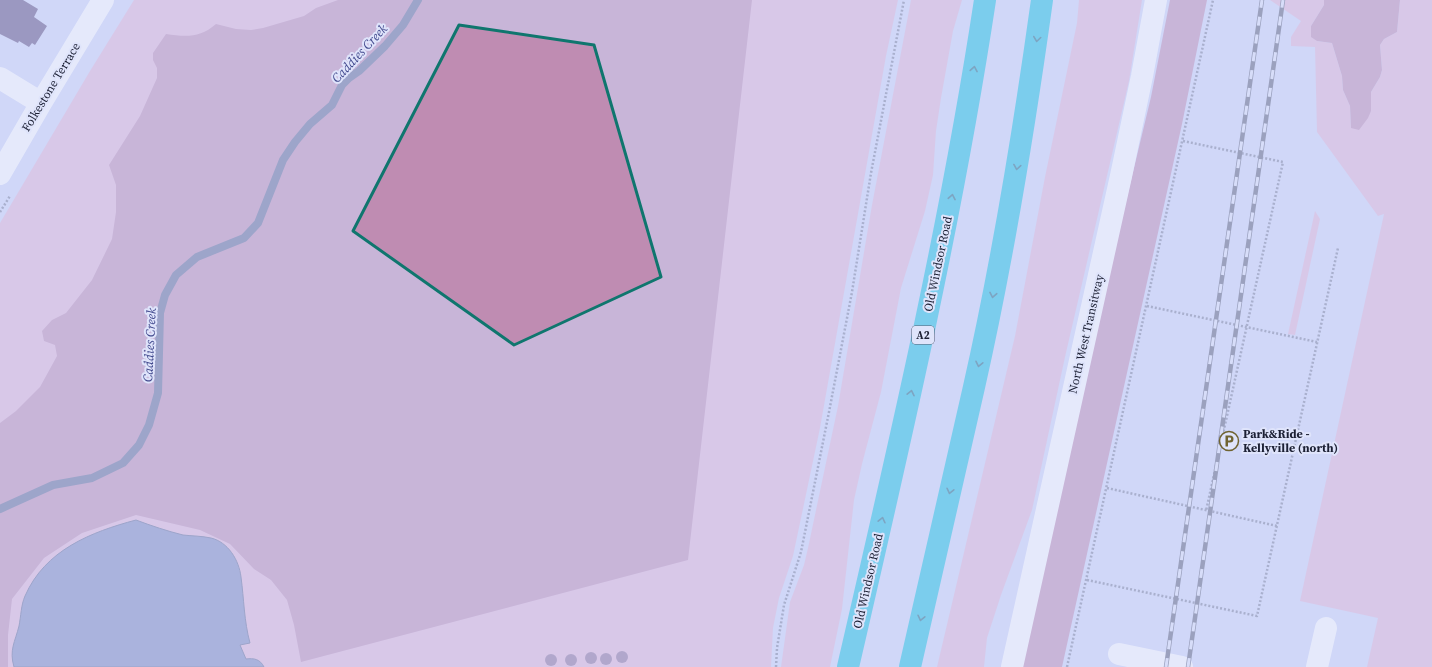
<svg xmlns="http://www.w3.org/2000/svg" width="1432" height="667" font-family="'Source Serif 4',serif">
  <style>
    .green { fill: #e2b7d6 }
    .forest { fill: #bf8cb2 }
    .water { fill: #7d87bc; stroke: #606893 }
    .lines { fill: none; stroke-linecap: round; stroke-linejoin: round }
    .stream { stroke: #606893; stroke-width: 8 }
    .building { fill: #5b4d7e }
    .path { stroke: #7b809b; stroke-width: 2.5; stroke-dasharray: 2 2; stroke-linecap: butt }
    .minor { stroke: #fff; stroke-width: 22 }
    .highway { stroke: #16c0e0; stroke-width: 22 }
    .rail-casing { stroke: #5b6079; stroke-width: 4.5 }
    .rail { stroke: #dfe4fb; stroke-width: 3; stroke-dasharray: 9; stroke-linecap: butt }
    .tree { fill: #8d6e98 }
    .oneway { stroke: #196881 }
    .marked { fill: none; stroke: #0f766e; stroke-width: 3; stroke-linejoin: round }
    .labels { text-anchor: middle; stroke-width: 4; stroke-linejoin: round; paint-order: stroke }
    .shield { fill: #dfe4fb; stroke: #565b70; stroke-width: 1 }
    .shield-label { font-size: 11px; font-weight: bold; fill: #1c2034 }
    .street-label { font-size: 12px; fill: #1c2034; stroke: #dfe4fb }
    .poi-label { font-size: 12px; font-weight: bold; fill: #1c2034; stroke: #dfe4fb; text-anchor: start }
    .water-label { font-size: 13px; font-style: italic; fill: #424a8e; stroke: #dfe4fb }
  </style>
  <rect width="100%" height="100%" fill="#d0d7f8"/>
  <path class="green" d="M134,0H898L886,56L820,428L793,556L779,598L773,628L771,667H0V223L90,71Z
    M911,0H962L953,31L941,98L936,131L933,175L925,211L901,288L881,392L862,464L854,500L842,609L830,667H781L790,602L804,565L808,548L838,406L872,205Z
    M1079,0H1142L1129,81L1065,357L1032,510L1001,595L987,638L984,667H937L1015,336L1045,177L1077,23Z
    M1270,0H1324V5L1311,26L1317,41L1332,43L1342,76L1343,90L1350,106L1351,128L1371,111V92L1380,77L1382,70L1380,45L1384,39L1397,32L1400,0H1432V667H1367L1378,618L1300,601L1384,214L1378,216L1317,132L1315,47L1291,46V37L1301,21Z
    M1315,211L1320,219L1295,335L1288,334Z"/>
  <path class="forest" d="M338,0H752L688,560L301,662L294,625L287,600L271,580L254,569L230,544L200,530L136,515L82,533L44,558L12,599L8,635V667H0V423L16,411L40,387L57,356L55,345L44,341L42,331L52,320L66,313L92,280L112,239L116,212V185L109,165L140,116L157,78V68L153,60V53L166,34C186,37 200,38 216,24L236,29L251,30L263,28L304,16L316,8Z
    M1170,0H1207L1182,124L1062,667H1022L1089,356L1151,97Z
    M1324,0H1400L1397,32L1384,39L1380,45L1382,70L1380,77L1371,92V111L1368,118L1359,130L1351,128L1350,106L1343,90L1342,76L1332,43L1317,41L1311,37V26L1324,5Z"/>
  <path class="water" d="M136,520C152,526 167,531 183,535C192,536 202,536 211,538C228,542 239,560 241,577C244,599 244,621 250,643L240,645L246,659C254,658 260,659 264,667H14C9,650 15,642 19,626C21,616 21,605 25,596C45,550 91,532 136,520Z"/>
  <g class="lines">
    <path class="stream" d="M0,509L53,485L92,478L123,463L139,445L149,425L158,393L160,313L165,295L176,275L197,257L244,238L258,223L283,160L295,142L310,124L332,105L342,85L349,78L359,71L385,46L403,25L418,0"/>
  </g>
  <path class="building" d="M0,0H23L38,9L34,17L47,26L35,45L32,43L29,47L19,41L18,43L0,34Z"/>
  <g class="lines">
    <path class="path" d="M1183,141L1283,162L1206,511
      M0,212L10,196
      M1147,306L1317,342
      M1107,488L1277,526
      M1087,580L1257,616L1338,248
      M776,667L777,648L784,605L801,552L829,412L852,292L871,173L904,0
      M1067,667L1213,0"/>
    <path class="minor" d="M0,78L41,103
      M0,174L41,103L103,0
      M1119,654L1182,667
      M1012,667L1121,176L1142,76L1156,0
      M1317,667L1326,628"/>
    <path class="highway" d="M848,667C899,446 951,225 985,0
      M910,667C931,574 953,481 974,387C1003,259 1024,130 1042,0"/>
    <g class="rail-casing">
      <path id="rail" d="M1166,667L1262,0
        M1188,667L1283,0"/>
    </g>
    <use href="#rail" class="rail"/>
  </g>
  <g class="tree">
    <circle cx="622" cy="657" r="6"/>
    <circle cx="591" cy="658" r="6"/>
    <circle cx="606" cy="659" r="6"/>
    <circle cx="551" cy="660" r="6"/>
    <circle cx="571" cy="660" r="6"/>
  </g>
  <defs><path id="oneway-chevron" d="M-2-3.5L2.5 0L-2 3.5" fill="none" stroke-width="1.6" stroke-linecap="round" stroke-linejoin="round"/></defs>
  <g class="oneway">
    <use href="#oneway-chevron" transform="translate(1037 39) rotate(98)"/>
    <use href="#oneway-chevron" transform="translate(974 69) rotate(-80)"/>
    <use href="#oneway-chevron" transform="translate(1017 167) rotate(99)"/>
    <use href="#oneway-chevron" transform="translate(952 197) rotate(-79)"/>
    <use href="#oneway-chevron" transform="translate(993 295) rotate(101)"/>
    <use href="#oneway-chevron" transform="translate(979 364) rotate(102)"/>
    <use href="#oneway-chevron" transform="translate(911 393) rotate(-78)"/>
    <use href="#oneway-chevron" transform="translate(950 491) rotate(103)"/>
    <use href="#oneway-chevron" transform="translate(882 520) rotate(-77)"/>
    <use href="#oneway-chevron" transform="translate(921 618) rotate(103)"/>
  </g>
  <path d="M0 0H1432V667H0ZM459,25L594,45L661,277L514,345L353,231Z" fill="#d0d7f8" fill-opacity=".55" fill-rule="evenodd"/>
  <path class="marked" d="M459,25L594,45L661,277L514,345L353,231Z"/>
  <defs>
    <g id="parking-ring" transform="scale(1)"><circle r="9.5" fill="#dfe4fb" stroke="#6f6330" stroke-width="1.5"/><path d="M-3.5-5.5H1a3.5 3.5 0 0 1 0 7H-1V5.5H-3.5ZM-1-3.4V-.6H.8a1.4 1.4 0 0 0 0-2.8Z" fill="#6f6330"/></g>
  </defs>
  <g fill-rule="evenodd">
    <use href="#parking-ring" x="1229" y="441"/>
  </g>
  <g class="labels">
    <rect class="shield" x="912" y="326" width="22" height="18" rx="3"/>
    <g class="shield-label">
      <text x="923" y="339">A2</text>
    </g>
    <g class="street-label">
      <text transform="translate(51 87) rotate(-59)" y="4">Folkestone Terrace</text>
      <text transform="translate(938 264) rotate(-78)" y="4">Old Windsor Road</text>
      <text transform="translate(1086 334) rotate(-77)" y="4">North West Transitway</text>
      <text transform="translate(868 581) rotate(-77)" y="4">Old Windsor Road</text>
    </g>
    <g class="poi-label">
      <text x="1243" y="438">Park&amp;Ride -<tspan x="1243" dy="14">Kellyville (north)</tspan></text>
    </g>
    <g class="water-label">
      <text transform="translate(359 53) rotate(-47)" y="5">Caddies Creek</text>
      <text transform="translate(149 345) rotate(-87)" y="5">Caddies Creek</text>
    </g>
  </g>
</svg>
